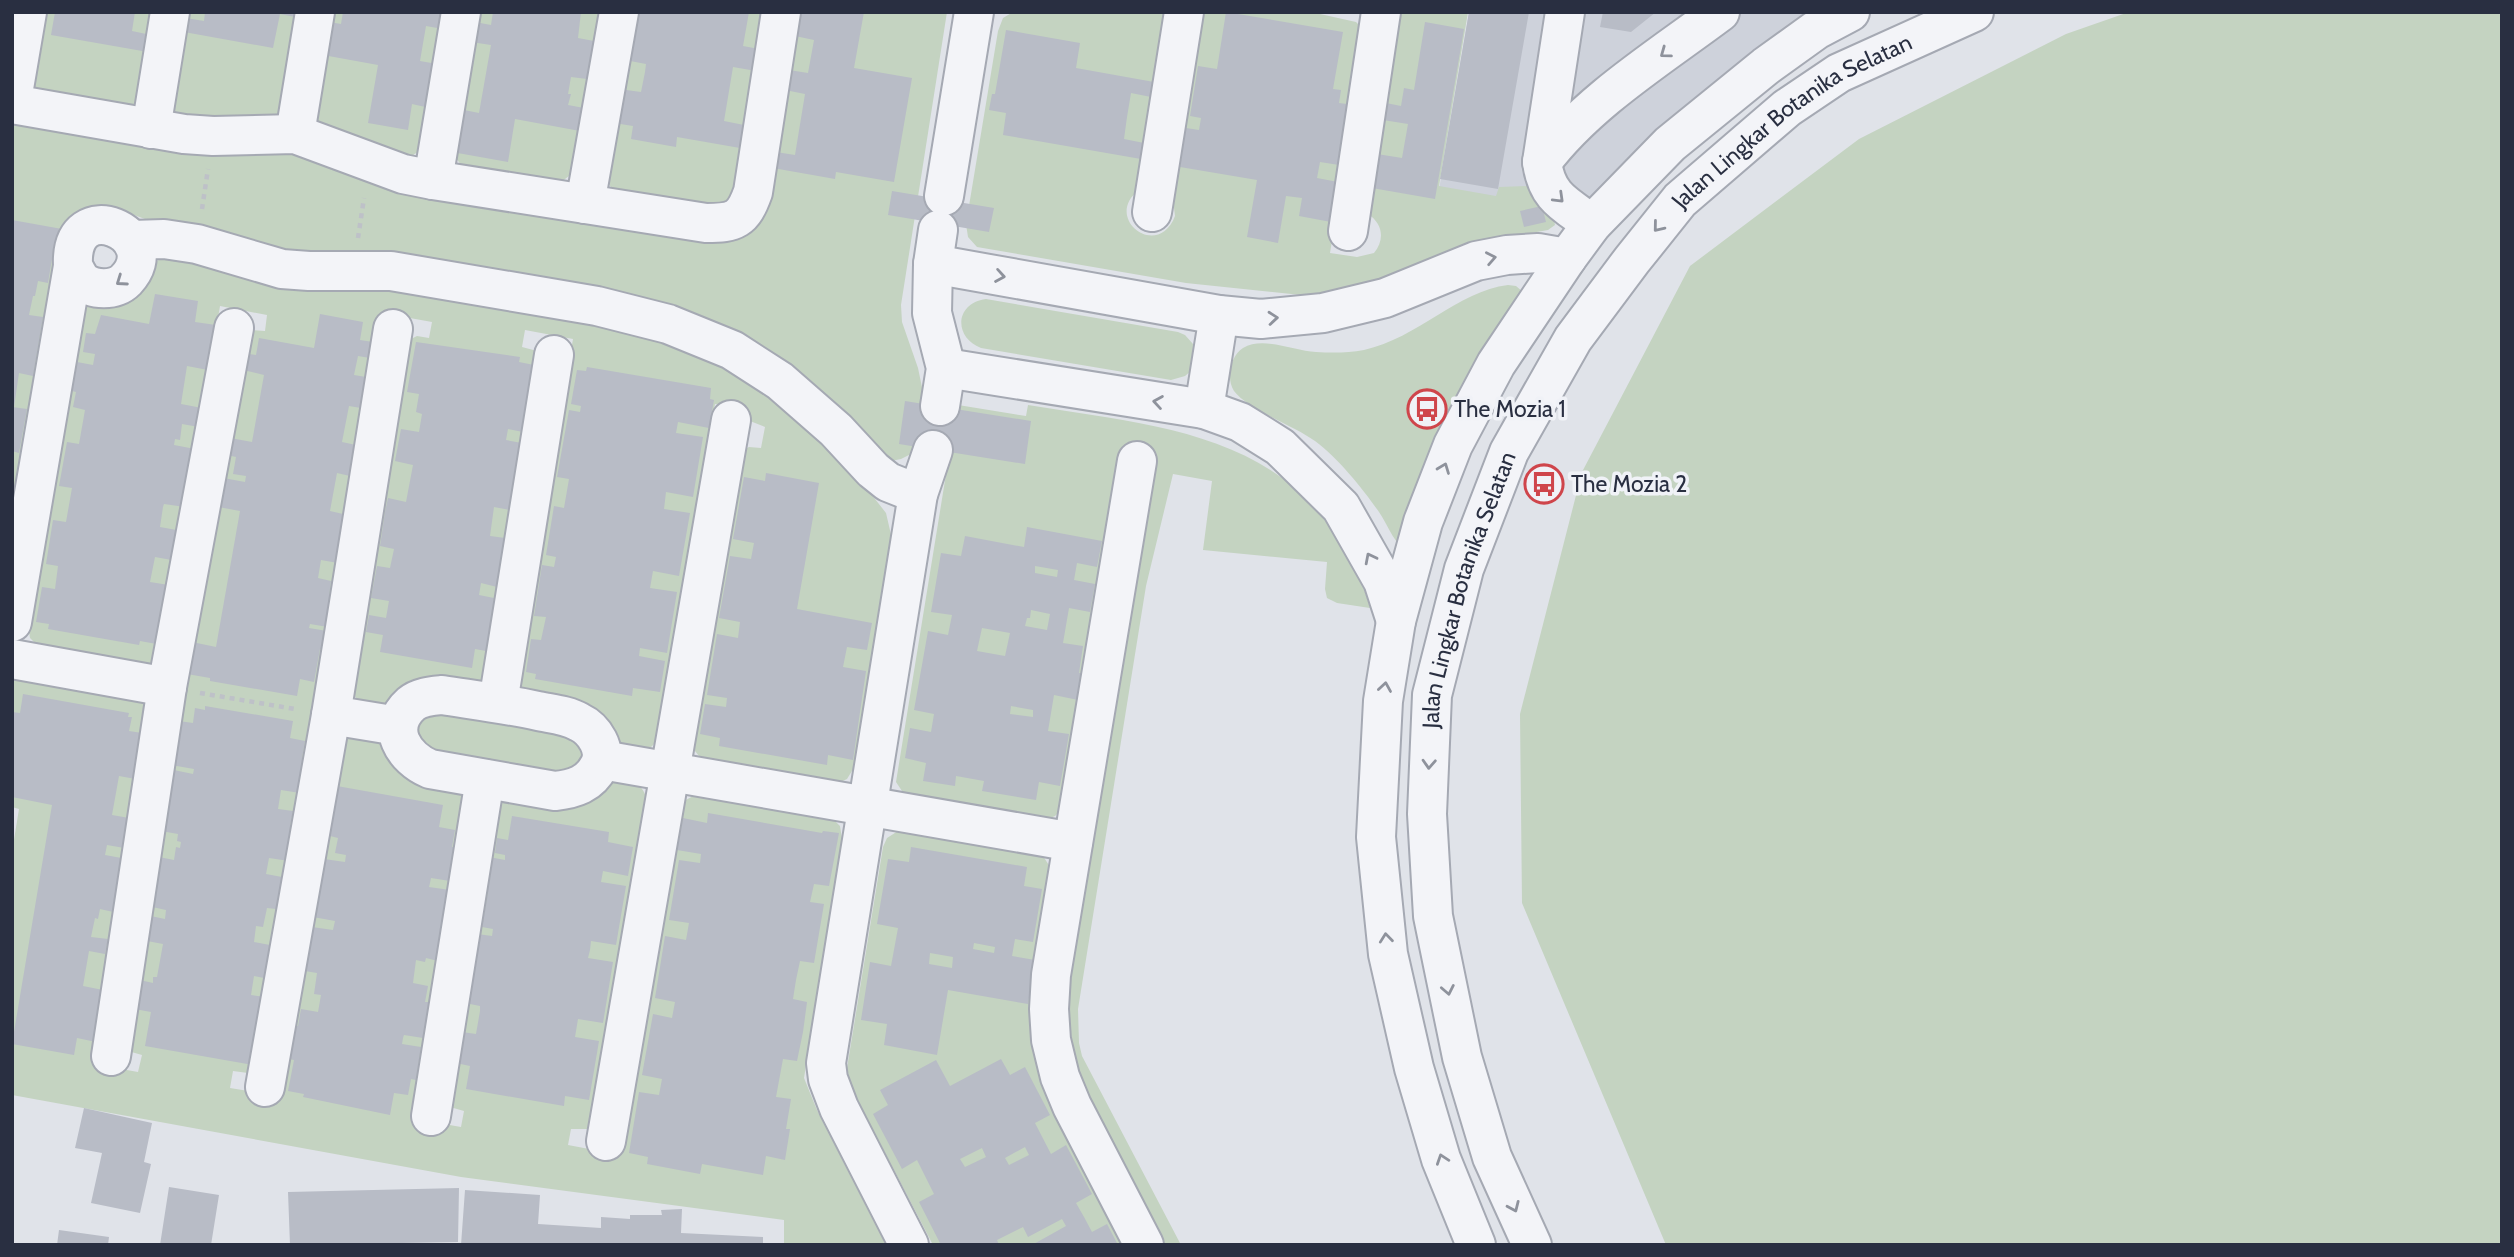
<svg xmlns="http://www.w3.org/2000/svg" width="2514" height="1257" font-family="Cabin,sans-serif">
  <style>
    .built { fill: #ced2db }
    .green { fill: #c4d3c1 }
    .building { fill: #b8bcc6; fill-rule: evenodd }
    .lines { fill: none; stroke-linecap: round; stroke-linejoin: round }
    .minor-casing { stroke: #a5a9b3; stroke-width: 42 }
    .path { stroke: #bec1c8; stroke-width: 4.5; stroke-dasharray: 5 5; stroke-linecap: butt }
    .minor { stroke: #f3f4f8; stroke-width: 38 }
    .oneway { stroke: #8e929c }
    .labels { text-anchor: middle; stroke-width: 7; stroke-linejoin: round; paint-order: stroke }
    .street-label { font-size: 23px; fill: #292f41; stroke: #f0f2f7 }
    .poi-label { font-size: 23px; fill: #292f41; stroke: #f0f2f7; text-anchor: start }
  </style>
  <rect width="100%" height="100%" fill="#e0e3e9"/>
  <path class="built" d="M1469,12H1814L1751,51L1598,209L1431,237Z"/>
  <path class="green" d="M40,12H155L138,101L133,106L35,90L31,83Z
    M183,12H301L282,112L275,119H184L176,113L172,106Z
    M329,12H447L421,150L410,157L348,138L315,121Z
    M475,12H603L573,173L561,182L463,167L454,156Z
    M631,12H768L738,189L721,211L613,190L608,183Z
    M798,12H947L901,305L902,322L918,368L924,397L925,416L911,454L901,459L891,461L789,370L145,219L115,208L100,207L12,537V119L292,153L723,238Z
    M1013,12H1168L1139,190C1102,218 1158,261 1175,216L1173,200L1201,12H1311L1356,22L1361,27L1364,44L1330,253L1357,257L1374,253C1385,239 1383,224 1368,214L1397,12H1468L1439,186L1496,196L1499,187L1529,186L1554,220L1555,225L1548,230L1487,241L1402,282L1320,297L1186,283L977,247L968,237L966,224L998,31L1003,18Z
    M2129,12H2502V1245H1666L1522,903L1520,714L1582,472L1690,266L1859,139L2066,34Z
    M162,258L375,283L594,319L728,363L839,453L886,513L892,539L855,766L847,779L836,784L703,761L691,746L741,451L749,447L761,448L765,427L750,421L746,409L715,404L660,733C657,741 652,750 642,750C615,751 548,704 522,689L517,671L573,339L525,330L522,347L537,351L483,681L473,686L387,705L358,700L353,694L409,340L417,336L429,338L432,322L382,313L256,1064L248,1073L233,1071L230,1088L280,1096L343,742L354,736L374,738L461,794L464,798L415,1119L461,1127L464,1111L450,1107L499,806L506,800C534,795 611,774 634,783C642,786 645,793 647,800L590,1129H571L568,1145L621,1155L679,812L684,801L695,795L831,817L840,826L842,839L804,1078L817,1110L886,1245H784V1220L461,1177L12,1095V852L19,809L12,807V680L19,678L144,702L148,707L151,722L93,1064L138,1072L142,1055L128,1051L242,338L250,330L265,331L267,315L220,306L162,651L149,664L38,646L30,638L28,625L84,305Z
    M1508,285L1516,286L1523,292L1402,548C1392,538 1387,524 1379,512C1363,489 1338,458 1315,441C1295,426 1247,409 1234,391C1226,379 1230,356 1243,348C1263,336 1294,351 1316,352C1332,353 1348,353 1364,350C1418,338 1458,291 1508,285Z
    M986,299L1178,332L1185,335L1193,344L1192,370L1185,376L1171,380L981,348C953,337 955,303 986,299Z
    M952,404L1026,416L1028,405C1146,425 1275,430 1342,545C1354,566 1364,585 1370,608L1337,603L1327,598L1325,589L1327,562L1203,550L1212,481L1173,474L1146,586L1078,1009L1079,1043L1082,1056L1181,1245H1162L1070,1059L1060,811L1055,816L1046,820L904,794L896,782L955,419Z
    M431,710L577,737L584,757L574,774L429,755L413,733L414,724Z
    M898,831L1043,856L1052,870L1035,971L1126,1245H933L857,1099L850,1082L847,1068L883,847L887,838Z"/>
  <path class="building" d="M55,12H135L132,31L151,35L148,52L51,35Z
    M205,12H296L295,17L280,14L273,48L184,32L186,18L204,21Z
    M343,12H446L443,29L426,26L420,61L437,64L430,108L412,104L408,130L368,123L378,65L323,55L329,22L341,24Z
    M493,12H581L578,38L594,41L587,79L571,77L568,94H571L568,105L584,108L580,131L515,119L508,162L452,152L459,109L479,113L491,45L471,42L475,22L491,25Z
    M633,12H749L743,46L759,49L756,71L733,67L724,121L744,125L740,148L677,137L676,147L631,139L633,126L614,123L619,89L641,92L645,72L646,64L625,60Z
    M864,12L854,68L912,78L894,182L836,172L835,179L773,168L776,152L795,155L805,94L785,90L789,70L808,73L814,40L795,36L799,13Z
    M1226,12L1343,32L1333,89L1341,90L1339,103L1347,104L1339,165L1320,162L1317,178L1338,182L1331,222L1299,216L1302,198L1286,196L1278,243L1247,237L1257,180L1180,167L1186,128L1199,130L1201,118L1190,116L1198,66L1217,69Z
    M1469,12H1529L1498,189L1440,179Z
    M1603,12H1656L1631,32L1600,27Z
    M1425,22L1464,29L1435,199L1372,188L1377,154L1402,158L1408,124L1383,120L1386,103L1401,106L1404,88L1414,90Z
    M1006,30L1080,43L1076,68L1154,82L1151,97L1131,93L1127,117L1124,139L1144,143L1141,159L1003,135L1006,113L989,110L992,94H995Z
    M892,191L994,208L989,232L888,215Z
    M1542,206L1546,222L1524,227L1520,211Z
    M12,220L62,229L58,254L53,253L48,283L38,281L35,296H33L29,315L43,317L33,376L19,373L14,407Z
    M155,294L198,301L195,322L216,325L208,370L187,366L181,404L202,408L199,427L182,424L180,440L175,439L174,445L195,449L185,507L164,504L163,507L160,527L182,531L177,561L155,557L150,582L175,586L162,645L140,641L139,645L48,629L49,624L36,622L42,587L55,589L58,566L46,564L53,520L66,522L72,488L59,486L67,442L79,444L85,410L73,407L76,392L72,391L77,362L93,365L95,354L83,352L86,333L95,334L101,315L149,324Z
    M320,314L363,322L360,340L373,342L370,358L358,356L354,375L366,377L361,408L349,406L342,442L356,445L350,476L337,473L330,511L343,514L341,528L344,529L338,563L321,560L318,578L331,581L329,596L333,597L328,627L310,624L309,628L327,631L324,650L320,649L314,682L300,679L297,696L210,681V678L187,674L192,642L216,647L240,511L213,506L218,477L245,482L246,476L233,474L236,457L222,454L225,437L252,442L264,375L239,369L242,353L256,355L259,338L314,348Z
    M416,342L520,357L519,362L534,365L523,432L508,429L506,440L522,443L510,510L494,507L490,536L505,538L497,587L481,583L479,595L494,598L486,651L475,649L472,668L380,652L383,635L366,632L369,615L386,618L389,601L371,598L377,566L390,568L394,549L380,546L385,512L388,498L406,502L413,465L395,461L401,429L419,432L422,414L416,412L419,394L407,392Z
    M587,367L711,388L710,399L714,400L709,428L678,422L676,433L703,437L693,497L666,492L664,509L690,513L679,576L653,571L650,588L677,592L667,653L640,648L639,656L665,661L660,692L633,688L632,696L535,679L536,674L526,672L531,639L541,640L546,617L534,616L542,565L554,567L556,557L546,555L554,506L564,508L569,479L557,477L569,410L580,412L581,406L571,404L577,370L586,371Z
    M905,401L1031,421L1025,464L899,444Z
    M12,407L27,409L19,453L12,451Z
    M766,473L819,483L797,609L872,623L867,650L847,647L843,667L866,671L853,760L828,755L827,765L719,746L720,738L700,734L705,704L726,707L727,698L707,695L717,634L738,638L740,622L719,618L730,556L751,559L754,543L733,539L744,477L765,481Z
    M1027,527L1102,541L1097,567L1077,563L1074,580L1095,584L1090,612L1069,608L1063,643L1083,646L1079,673H1083L1078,700L1054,695L1048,731L1069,734L1060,786L1039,782L1036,800L982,791L984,781L956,776L955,786L923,781L926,763L905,758L910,728L931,732L934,714L914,710L928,631L948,635L952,615L931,612L941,553L961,556L965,536L1024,547ZM1035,566L1058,570L1057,577L1035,573ZM1031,610L1050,614L1047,630L1025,626L1027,618H1030ZM982,628L1010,633L1005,656L977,651ZM1011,706L1033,710V717L1010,714Z
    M23,694L129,713L128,717H132L129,731L149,734L141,780L119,776L112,815L135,819L130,849L107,845L105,855L127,859L118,913L100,909L98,919L95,918L91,937L108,939L105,954L89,951L83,986L103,990L96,1042L77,1038L74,1055L12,1044L52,805L12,797L14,745H12V712L20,713Z
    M205,706L293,721L290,738L305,741L302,758L306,759L300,793L281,790L278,809L293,811L290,826L295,827L289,861L269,858L266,874L282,877L276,909L267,908L263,927L256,926L254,942L270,945L264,978L254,976L251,995L265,997L253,1065L145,1046L151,1012L129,1008L135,979L153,983V977H157L163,944L142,940L146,915L165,919L166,910L148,906L154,856L174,860L176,847L180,848L181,842L177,841L178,834L161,831L169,769L193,774L194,769L171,765L179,721L193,723L195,708L205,710Z
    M337,786L443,805L439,827L455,830L452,847H456L450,881L431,878L430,883L429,887L450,890L438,961L426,958L425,962L416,960L413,983L428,986L425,1002H429L423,1038L404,1035L403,1038L402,1044L421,1047L416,1080L411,1079L408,1095L394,1093L390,1115L303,1097L304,1094L288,1091L294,1060L289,1059L295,1025L298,1026L301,1009L318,1012L321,995L314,994L317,973L305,971L312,927L333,930L335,921L313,917L324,859L345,862L346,855L335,853L338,838L330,836Z
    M708,813L822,833L823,831L839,833L829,886L814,884L810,902L824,904L814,963L800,961L796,980L793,999L807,1002L803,1032L797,1061L783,1059L776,1097L791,1099L786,1129H790L785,1160L766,1156L763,1175L702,1164L700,1174L647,1164L648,1157L629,1153L639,1092L659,1095L662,1079L642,1075L653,1014L672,1018L675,1002L655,998L665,936L686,940L689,923L669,920L679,860L700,863L701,854L677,850L683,818L707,823Z
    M512,816L609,832L608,842L633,847L628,876L603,871L601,882L626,886L616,945L591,941L590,950L588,958L613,962L603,1023L578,1019L575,1037L599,1041L589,1100L565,1096L564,1106L466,1089L470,1066L456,1063L462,1032L476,1034L480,1011V1006L465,1003L477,955H473L477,934L492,936L493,929L482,927L488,892L483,891L489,857L505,860V855L495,853L497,838L508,840Z
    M911,847L1027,867L1024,886L1042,889L1033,942L1015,939L1012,956L1035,960L1028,1004L948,990L937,1055L884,1045L887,1024L861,1020L870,962L891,966L898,928L877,924L888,859L909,862ZM974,943L995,947L994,953L973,949ZM930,953L953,957L952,968L929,964Z
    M1001,1059L1010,1075L1025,1067L1050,1115L1035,1123L1051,1154L1066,1145L1092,1194L1076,1203L1084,1217L1092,1232L1107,1224L1118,1245H1032L1066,1226L1062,1219L1028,1237L1023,1227L997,1240L999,1245H941L919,1202L934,1194L917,1160L902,1169L873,1114L888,1105L880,1090L936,1060L950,1086ZM1025,1147L1029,1155L1009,1165L1005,1158ZM982,1148L986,1157L965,1167L960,1159Z
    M84,1108L152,1123L144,1162L151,1164L140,1213L91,1203L102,1153L75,1148Z
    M169,1187L219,1195L211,1245H160Z
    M459,1188L458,1242L290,1245L288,1192Z
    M465,1190L540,1195L538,1224L601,1228V1217L630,1219V1215H662L661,1210L682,1209L681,1233L763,1237V1245H461Z
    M59,1230L109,1237L108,1245H57Z"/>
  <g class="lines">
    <g class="minor-casing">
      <g id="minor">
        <path d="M1565,12L1542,162C1547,198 1565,204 1592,224"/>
        <path d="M12,100L27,12"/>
        <path d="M12,104L184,134L213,136L295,134L403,174L433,180L706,223C735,223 743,220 753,192L781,12"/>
        <path d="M151,129L170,12"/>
        <path d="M295,134L315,12"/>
        <path d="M1542,162C1587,102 1660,57 1720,12"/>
        <path d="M433,180L461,12"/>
        <path d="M944,196L974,12"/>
        <path d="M585,204L619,12"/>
        <path d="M1152,212L1184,12"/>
        <path d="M938,230L933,264L932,313L946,368L940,406"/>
        <path d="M1348,231L1381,12"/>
        <path d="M132,240L164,239L197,244L282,269L309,271H391L597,306L668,324L732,350L780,381L836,430L873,470L888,482L918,494"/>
        <path d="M933,264L1219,315L1261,319L1323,313L1385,298L1476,261L1507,255L1538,253L1567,258"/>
        <path d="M946,368L1204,409L1240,422L1280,447L1341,507L1383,581L1396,621"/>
        <path d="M1204,409L1219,315"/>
        <path d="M1137,461L1051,975L1049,1009L1051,1040L1060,1077L1072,1106L1144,1245"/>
        <path d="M12,622L73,266C69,190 169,235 126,280C115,291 93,291 81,280C78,276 75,270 73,266"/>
        <path d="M12,659L167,687"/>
        <path d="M442,695C474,700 506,704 538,711C552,714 567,715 579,722C594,729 608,750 599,766C590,784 574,789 555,791L430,769C404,758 384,728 411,704C419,697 432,696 442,695Z"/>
        <path d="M498,703L554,355"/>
        <path d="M331,715L398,726"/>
        <path d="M602,760L1073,842"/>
        <path d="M111,1056L167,687L234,328"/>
        <path d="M265,1087L331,715L393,329"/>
        <path d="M431,1116L485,779"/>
        <path d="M606,1141L731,420"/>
        <path d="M909,1245L839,1108L828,1079L826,1063L918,494L933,450"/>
        <path d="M1476,1245L1441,1159L1414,1068L1388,954L1376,837L1383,701L1396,621L1423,522L1453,445L1496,364L1567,258L1592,224L1670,144L1766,66L1816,30L1850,12"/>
        <path id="s1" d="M1532,1245L1492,1157L1462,1057L1433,916L1427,814L1432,695L1464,569L1509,452L1573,339L1632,260L1680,200L1787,108L1839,73L1974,12"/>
      </g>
    </g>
    <path class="path" d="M202,209L208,169
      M358,238L364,198
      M200,693L295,709"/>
    <use href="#minor" class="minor"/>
  </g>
  <defs><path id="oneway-chevron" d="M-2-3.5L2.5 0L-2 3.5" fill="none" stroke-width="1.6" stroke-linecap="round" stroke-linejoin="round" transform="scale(1.75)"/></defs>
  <g class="oneway">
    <use href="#oneway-chevron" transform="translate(1665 53) rotate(144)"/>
    <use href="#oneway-chevron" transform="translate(1559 198) rotate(44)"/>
    <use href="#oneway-chevron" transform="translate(1658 227) rotate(129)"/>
    <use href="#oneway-chevron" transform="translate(1491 258) rotate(-11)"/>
    <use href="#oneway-chevron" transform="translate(1000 276) rotate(10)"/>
    <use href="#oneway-chevron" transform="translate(121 281) rotate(145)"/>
    <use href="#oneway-chevron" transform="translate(1273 318) rotate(-5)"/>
    <use href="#oneway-chevron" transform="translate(1158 402) rotate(-171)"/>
    <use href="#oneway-chevron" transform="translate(1444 468) rotate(-69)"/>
    <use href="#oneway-chevron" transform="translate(1370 558) rotate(-117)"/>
    <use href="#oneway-chevron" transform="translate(1385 687) rotate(-81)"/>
    <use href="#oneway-chevron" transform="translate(1429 764) rotate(93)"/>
    <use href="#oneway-chevron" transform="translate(1386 938) rotate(-96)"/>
    <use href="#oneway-chevron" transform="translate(1448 990) rotate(79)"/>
    <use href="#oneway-chevron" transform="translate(1442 1159) rotate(-109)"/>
    <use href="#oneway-chevron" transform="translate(1514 1207) rotate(66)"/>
  </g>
  <defs>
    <g id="bus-ring" transform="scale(2.0125)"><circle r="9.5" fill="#f0f2f7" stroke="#cf454b" stroke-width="1.5"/><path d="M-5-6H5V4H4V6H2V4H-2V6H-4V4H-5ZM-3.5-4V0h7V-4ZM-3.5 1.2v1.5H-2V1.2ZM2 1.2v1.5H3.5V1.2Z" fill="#cf454b"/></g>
  </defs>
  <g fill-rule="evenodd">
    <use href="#bus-ring" x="1427" y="409"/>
    <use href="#bus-ring" x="1544" y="484"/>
  </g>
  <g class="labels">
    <g class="street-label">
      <text dy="8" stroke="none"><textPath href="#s1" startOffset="1265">Jalan Lingkar Botanika Selatan</textPath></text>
      <text dy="8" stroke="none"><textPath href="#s1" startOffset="677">Jalan Lingkar Botanika Selatan</textPath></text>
    </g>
    <g class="poi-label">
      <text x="1454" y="417">The Mozia 1</text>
      <text x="1571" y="492">The Mozia 2</text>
    </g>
  </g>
  <rect width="2514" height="1257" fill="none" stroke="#292f41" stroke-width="28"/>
</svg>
